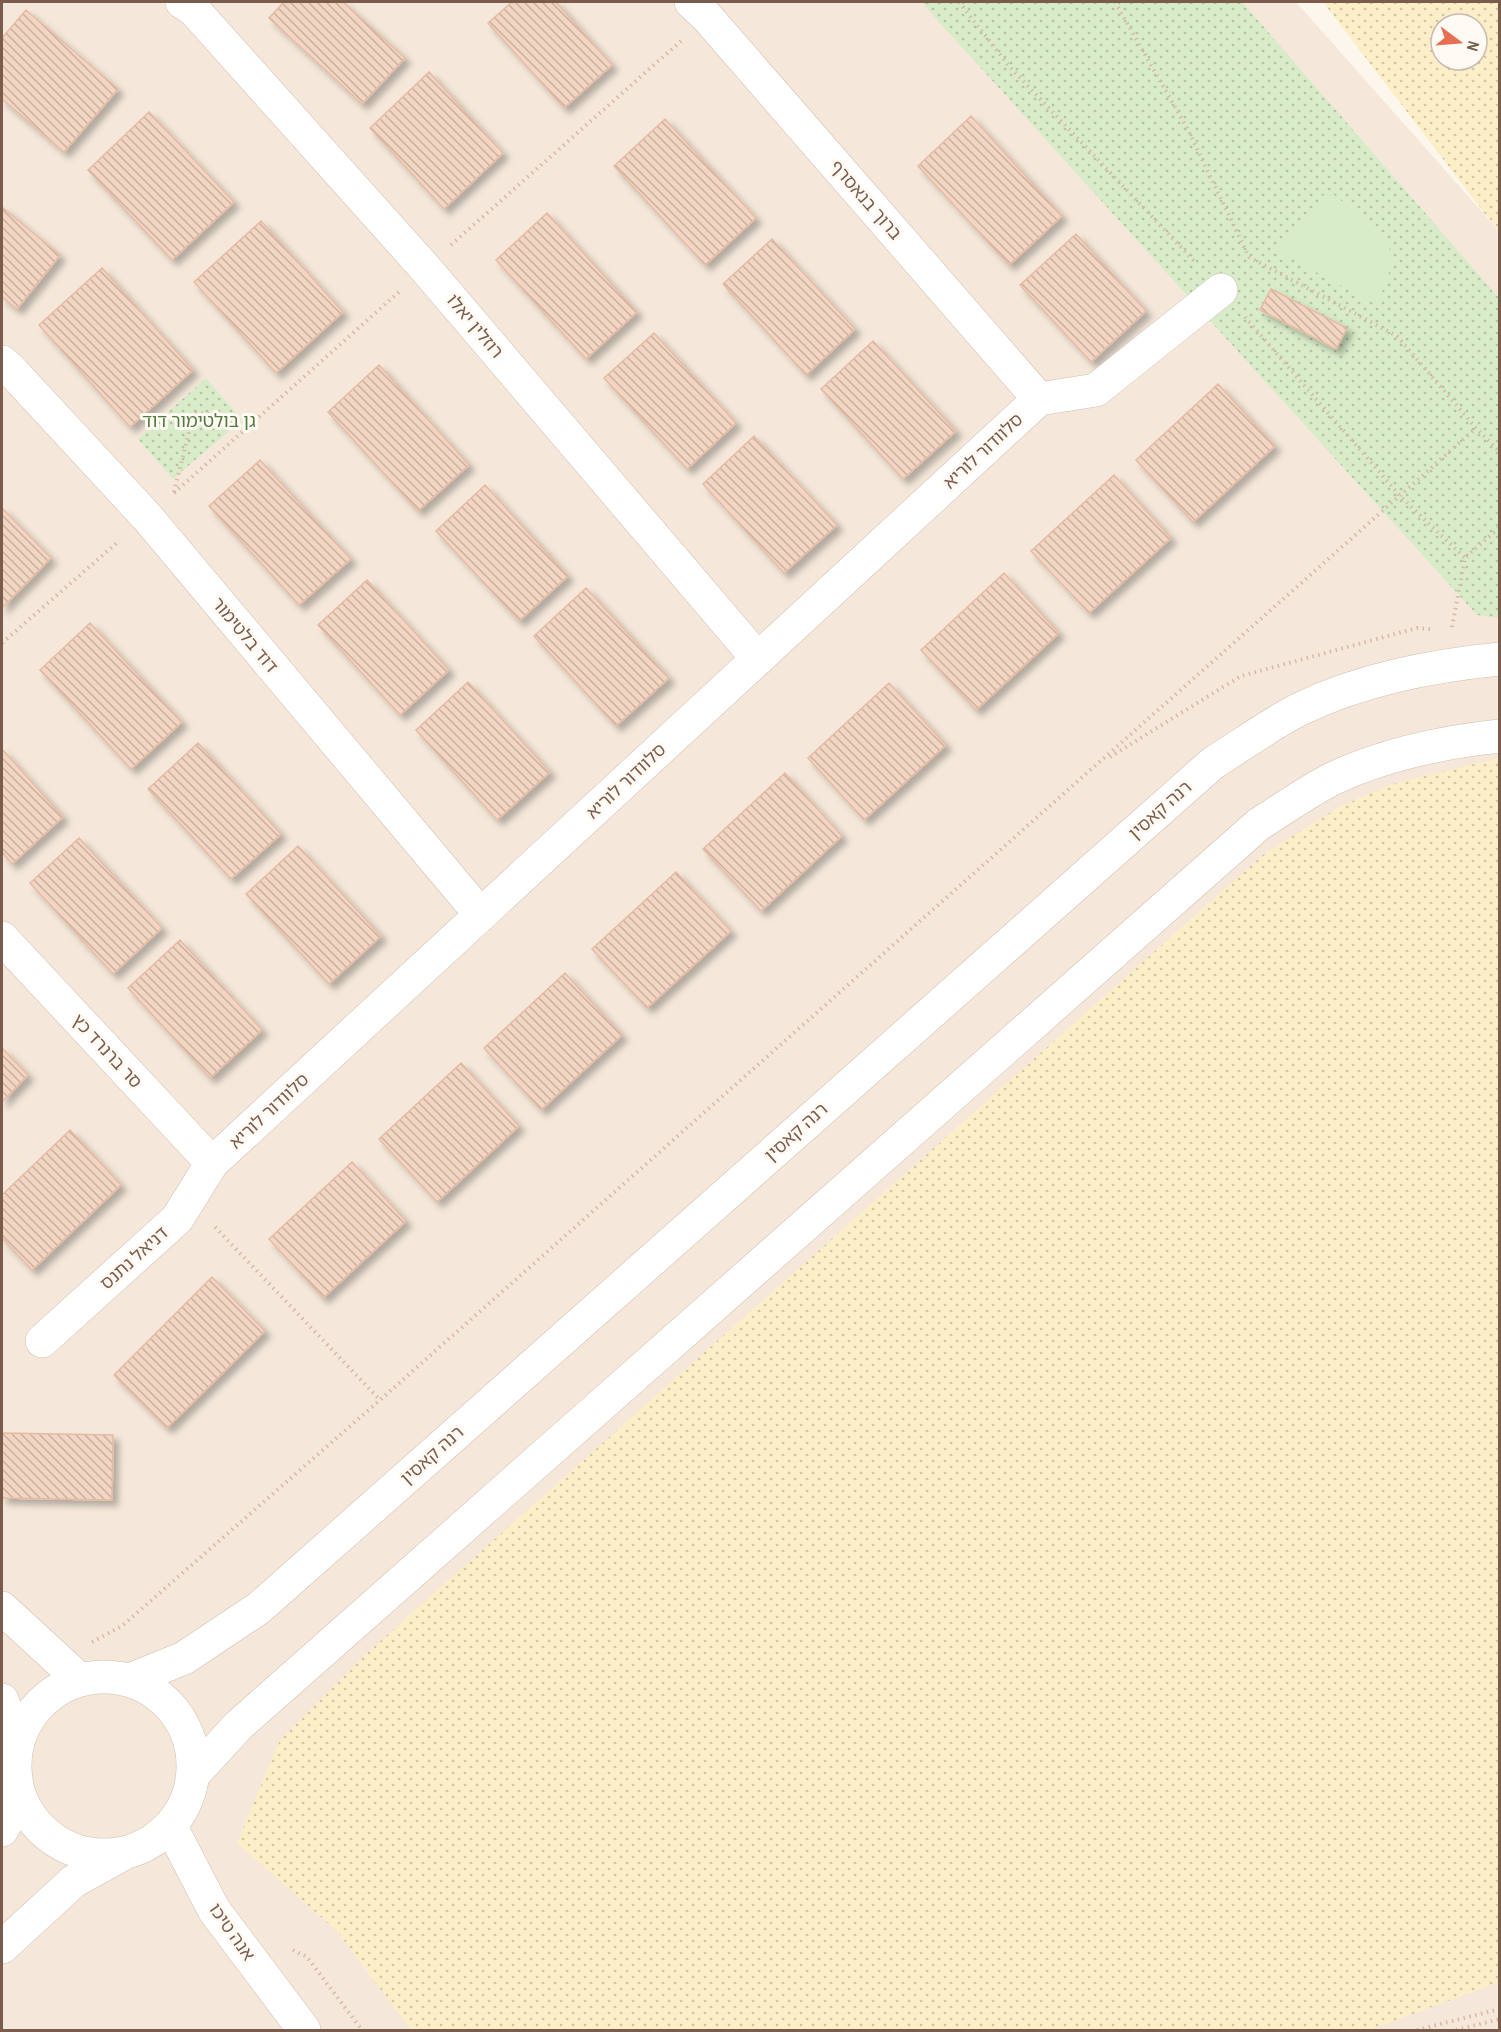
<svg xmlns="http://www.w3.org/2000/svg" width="1501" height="2032" font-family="'Archivo Narrow','Noto Sans Hebrew',sans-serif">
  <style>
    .residential { fill: #f5e8da }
    .sand { fill: url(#sand-dots); fill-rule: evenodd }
    .park { fill: url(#park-dots) }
    .pitch { fill: #d8ecc9 }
    .building { fill: url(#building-back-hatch); stroke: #e6bba3; stroke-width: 1.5; filter: url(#shadow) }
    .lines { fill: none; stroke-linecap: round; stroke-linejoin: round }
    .minor-casing { stroke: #d1beb0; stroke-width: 34 }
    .path { stroke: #d9b8a5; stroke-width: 4; stroke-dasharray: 1.5 4.5; stroke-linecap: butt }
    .minor { stroke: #fff; stroke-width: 33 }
    .labels { text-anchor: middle; stroke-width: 6; stroke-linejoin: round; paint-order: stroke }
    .street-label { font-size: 18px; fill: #7a5c4d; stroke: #fffaf3 }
    .park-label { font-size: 18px; fill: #537a41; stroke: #fffaf3 }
  </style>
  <defs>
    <pattern id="sand-dots" width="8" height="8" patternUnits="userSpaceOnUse" patternTransform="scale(1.5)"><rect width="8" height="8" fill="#fcefc7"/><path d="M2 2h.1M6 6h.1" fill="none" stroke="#d1c5a4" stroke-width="1.8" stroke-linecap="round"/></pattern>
    <pattern id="park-dots" width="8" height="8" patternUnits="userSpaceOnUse" patternTransform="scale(1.5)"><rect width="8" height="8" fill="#d8ecc9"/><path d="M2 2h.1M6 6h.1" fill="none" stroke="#b4c2a5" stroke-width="1.8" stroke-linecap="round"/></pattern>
    <pattern id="building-back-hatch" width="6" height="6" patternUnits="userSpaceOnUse" patternTransform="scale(1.5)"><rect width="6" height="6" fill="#f3d5c3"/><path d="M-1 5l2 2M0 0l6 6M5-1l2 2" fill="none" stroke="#cab0a1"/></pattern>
    <filter id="shadow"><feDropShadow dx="5.5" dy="5.5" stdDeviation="3" flood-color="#0004"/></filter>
  </defs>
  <rect width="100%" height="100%" fill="#fdf6ec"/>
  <path class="residential" d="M2,2H1296L1499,231V2030H2Z"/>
  <path class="sand" d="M1323,2H1499V230L1485,214ZM1441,24H1477V60H1441Z
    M1499,758V1982L1370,2030H411L337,1931L237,1843L280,1740L367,1653L1264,854L1339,807L1389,785Z"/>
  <path class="park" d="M921,2H1242L1499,298V618L1477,615Z
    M206,378L242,420L173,479L138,439Z"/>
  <path class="pitch" d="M1328,190L1389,239L1391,267L1377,305L1275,250Z"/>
  <path class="building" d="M284,2H343L405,58L362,104L269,18Z
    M512,2H556L612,65L564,108L488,23Z
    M26,10L118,89L64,152L2,99V38Z
    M429,72L503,153L444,209L370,128Z
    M149,112L234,202L172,260L88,170Z
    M971,116L1062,216L1009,265L918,166Z
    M665,119L756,218L705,265L614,166Z
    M2,207L60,255L17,309L2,297Z
    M547,213L637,312L586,359L496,260Z
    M261,221L343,312L276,373L194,282Z
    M1076,234L1146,311L1091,362L1020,285Z
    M772,239L855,329L806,375L723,284Z
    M102,268L193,370L130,427L39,325Z
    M1271,289L1347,328L1336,349L1260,310Z
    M654,333L736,423L687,469L604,378Z
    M873,341L956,431L903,479L821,389Z
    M379,365L469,465L418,511L328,412Z
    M1218,384L1275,446L1193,522L1136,460Z
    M754,436L837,525L784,573L703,484Z
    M260,460L351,559L299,605L209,506Z
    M1114,475L1171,538L1089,613L1031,551Z
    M485,485L568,576L519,621L436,531Z
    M2,508L51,558L2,608Z
    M1004,573L1059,633L976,710L921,650Z
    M367,580L449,670L400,715L318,625Z
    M586,588L669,678L616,726L534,636Z
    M90,623L182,722L131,769L40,670Z
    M468,682L550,772L497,820L416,730Z
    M889,683L946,745L864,820L808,758Z
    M198,743L281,834L231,879L148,789Z
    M2,749L63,817L12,864L2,852Z
    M785,773L842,836L761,911L703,849Z
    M79,838L162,928L113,974L30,883Z
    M298,846L381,936L329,984L246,894Z
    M676,872L731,931L647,1008L592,949Z
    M180,940L262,1030L210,1078L128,988Z
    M565,973L622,1035L541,1110L484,1048Z
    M2,1048L28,1075L2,1102Z
    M461,1063L519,1126L437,1202L379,1139Z
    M70,1130L121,1185L32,1270L2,1238V1195Z
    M352,1162L406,1221L323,1298L269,1239Z
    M212,1277L265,1331L167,1428L114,1375Z
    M2,1433L113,1435L112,1500L2,1498Z"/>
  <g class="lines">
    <g class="minor-casing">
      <path id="minor" d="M182,2L195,11L425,268L758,659
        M691,2L707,17L1039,399
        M2,362L10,369L147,517L481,915
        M1039,399L1096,390L1221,290
        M2,938L212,1163
        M42,1341L177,1219L212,1163L1039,399
        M2,1608L80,1680
        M15 1766a89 89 0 1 1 178 0a89 89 0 1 1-178 0Z
        M130,1680L184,1658L259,1608L1213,763C1242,745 1270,724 1300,709C1362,679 1431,666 1500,659
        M2,1700L18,1743
        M193,1775L239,1725L1259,824C1283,809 1308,791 1334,778C1386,754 1443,742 1500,736
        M171,1827L214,1910L304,2030
        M2,1830L7,1821L17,1785
        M2,1947L74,1881L121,1855"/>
    </g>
    <path class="path" d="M959,2L1009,66L1196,263
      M1115,2L1187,128L1249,257L1397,336L1476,428L1500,452
      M451,245L681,41
      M1245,317L1401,497L1465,558
      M174,492L194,412L253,422
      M174,493L399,292
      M1452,627L1465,558L1500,527
      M2,643L119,541
      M1110,757L1241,676L1417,628L1430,629
      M215,1227L380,1400
      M92,1642L122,1626L380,1400L1476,428
      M293,1950L307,1957L362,2030
      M1417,2030L1500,2009
      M1456,2030L1500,2019"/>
    <use href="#minor" class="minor"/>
  </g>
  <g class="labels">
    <g class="street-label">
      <text transform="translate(866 200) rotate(49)" y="6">ברוך בנאסרף</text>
      <text transform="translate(475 326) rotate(50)" y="6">רוזלין יאלו</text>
      <text transform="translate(983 451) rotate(-43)" y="6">סלוודור לוריא</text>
      <text transform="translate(245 635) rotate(50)" y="6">דוד בלטימור</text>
      <text transform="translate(626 781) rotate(-43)" y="6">סלוודור לוריא</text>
      <text transform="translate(1160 810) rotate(-42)" y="6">רנה קאסין</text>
      <text transform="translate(107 1051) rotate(47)" y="6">סר ברנרד כץ</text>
      <text transform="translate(269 1111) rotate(-43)" y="6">סלוודור לוריא</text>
      <text transform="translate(796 1132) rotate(-42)" y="6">רנה קאסין</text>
      <text transform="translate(134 1258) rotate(-42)" y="6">דניאל נתנס</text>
      <text transform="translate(432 1455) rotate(-42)" y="6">רנה קאסין</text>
      <text transform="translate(232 1932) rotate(55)" y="6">אנה טיכו</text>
    </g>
    <g class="park-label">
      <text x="199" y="427">גן בולטימור דוד</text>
    </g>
  </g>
  <rect width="1501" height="2032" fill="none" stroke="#7a5c4d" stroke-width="6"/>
  <g transform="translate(1459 42) rotate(106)"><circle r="28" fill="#fffaf3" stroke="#cabbb1" stroke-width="1.5"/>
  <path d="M0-4.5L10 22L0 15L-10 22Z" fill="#e76f51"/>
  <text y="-9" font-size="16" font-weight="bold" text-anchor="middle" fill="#7a5c4d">N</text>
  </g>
</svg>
